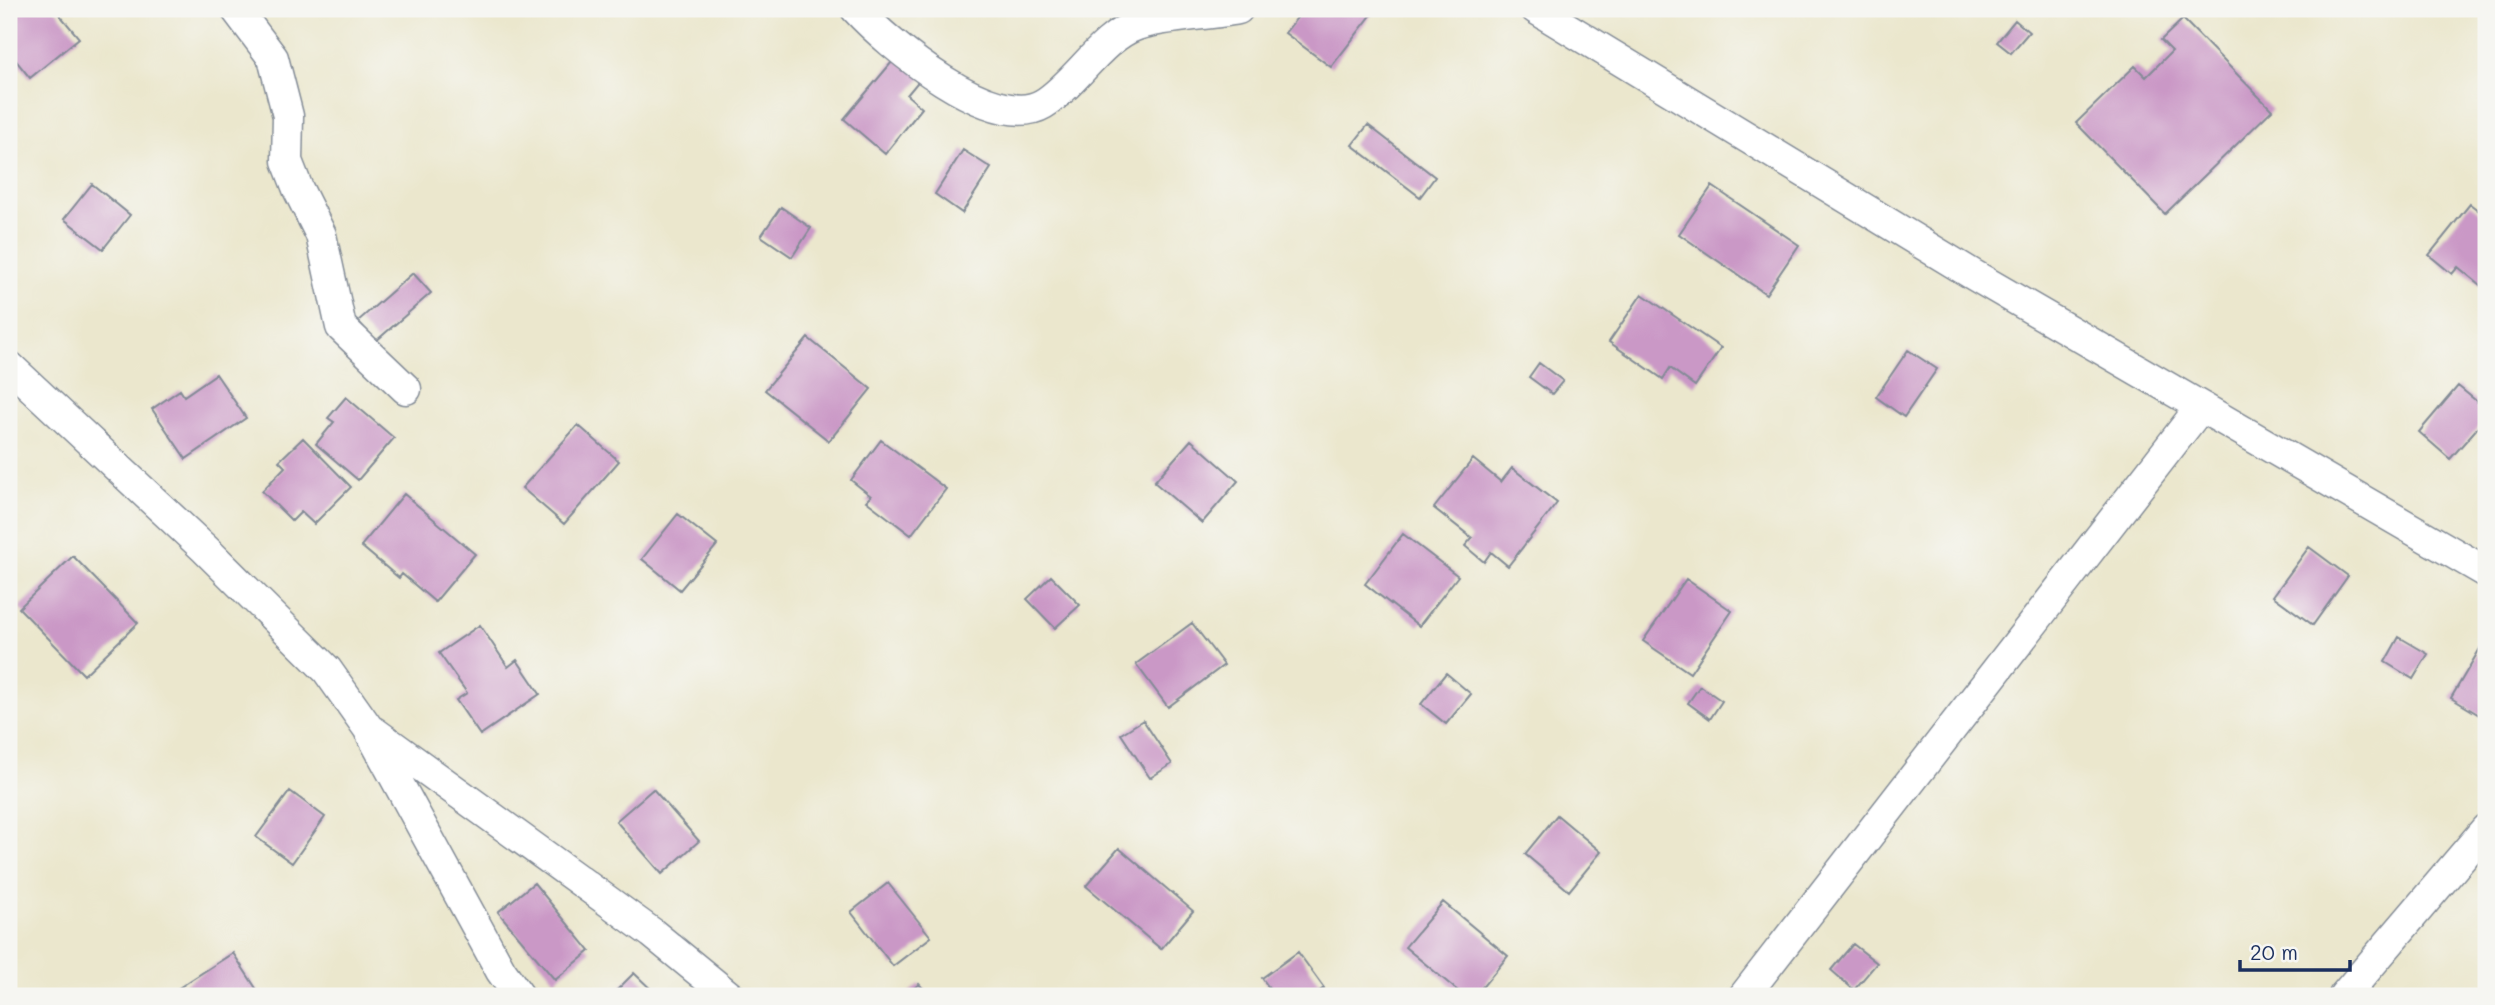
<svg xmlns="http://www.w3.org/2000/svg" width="2495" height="1005" font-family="Mali,sans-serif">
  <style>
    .building { fill: #ca98c6 }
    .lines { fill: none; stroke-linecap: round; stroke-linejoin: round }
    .street-casing { stroke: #838b96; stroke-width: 33 }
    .street { stroke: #fff; stroke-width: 30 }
  </style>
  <rect width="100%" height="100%" fill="#f6f6f2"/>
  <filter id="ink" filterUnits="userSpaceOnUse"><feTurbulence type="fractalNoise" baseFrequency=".0143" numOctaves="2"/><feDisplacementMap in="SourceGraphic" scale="14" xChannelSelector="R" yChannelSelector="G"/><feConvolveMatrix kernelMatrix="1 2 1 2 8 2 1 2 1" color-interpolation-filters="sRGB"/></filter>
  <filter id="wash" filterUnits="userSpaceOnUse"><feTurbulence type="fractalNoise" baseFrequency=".00686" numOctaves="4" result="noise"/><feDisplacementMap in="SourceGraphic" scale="28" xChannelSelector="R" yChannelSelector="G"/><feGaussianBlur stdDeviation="1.57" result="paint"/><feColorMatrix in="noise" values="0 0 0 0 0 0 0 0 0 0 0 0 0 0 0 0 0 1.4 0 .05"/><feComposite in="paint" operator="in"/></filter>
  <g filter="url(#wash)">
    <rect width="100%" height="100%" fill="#ebe7cd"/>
    <g id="blocks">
      <path class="building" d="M9,9H55L79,38L30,78L9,52Z
        M1304,9H1376L1331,67L1285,33Z
        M2183,19L2272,110L2165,214L2076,123L2135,66L2146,77L2172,51L2161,40Z
        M2015,20L2029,32L2011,53L1997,42Z
        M897,56L922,77L907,95L922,108L885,154L844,119Z
        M1368,125L1435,177L1420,197L1352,145Z
        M963,150L991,168L962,213L935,194Z
        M92,184L130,215L103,249L64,219Z
        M1712,186L1799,245L1766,294L1679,234Z
        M2470,204L2483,214L2486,210V290L2458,267L2452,274L2429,255Z
        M781,207L811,228L792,257L761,236Z
        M413,273L431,293L376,341L358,321Z
        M1642,294L1721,348L1695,386L1670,368L1663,379L1609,342Z
        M808,338L871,389L829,441L765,390Z
        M1908,350L1937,369L1904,417L1876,397Z
        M1539,363L1563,381L1552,394L1529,377Z
        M216,374L246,418L186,459L152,409L180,390L184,396Z
        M2458,386L2486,409V418L2450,459L2419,432Z
        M346,397L394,438L358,480L316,444L334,422L328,418Z
        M578,425L619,461L564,524L522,488Z
        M303,438L351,487L314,524L301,512L292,521L262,491L285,467L279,461Z
        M881,440L946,489L911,535L866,501L871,496L851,480Z
        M1191,440L1238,481L1202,523L1154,482Z
        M1473,459L1501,482L1512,468L1557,503L1508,566L1491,552L1484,562L1465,546L1472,538L1434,508Z
        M404,494L475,554L435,602L402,574L399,578L361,546Z
        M678,514L717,545L680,590L642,559Z
        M1403,534L1458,576L1419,626L1365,584Z
        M2309,547L2348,576L2313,625L2273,596Z
        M73,556L138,623L84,675L19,608Z
        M1051,576L1080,605L1055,628L1027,599Z
        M1686,579L1732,611L1690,673L1643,641Z
        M1192,623L1224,665L1168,707L1136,664Z
        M480,625L508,667L517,660L540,694L480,735L456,700L467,693L439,653Z
        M2399,637L2428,654L2413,679L2385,662Z
        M2481,647L2486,650V719L2451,698Z
        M1446,673L1471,694L1446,724L1421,704Z
        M1700,686L1722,701L1710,719L1688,703Z
        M1143,720L1172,764L1150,778L1121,734Z
        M653,789L699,841L662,874L616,821Z
        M290,791L325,817L292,863L256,837Z
        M1557,815L1601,852L1569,891L1525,854Z
        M1119,848L1193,911L1161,949L1086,886Z
        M534,883L590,951L555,980L498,912Z
        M888,883L931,937L893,966L851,912Z
        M1443,902L1508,956L1475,996H1464L1405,947Z
        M1853,944L1877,963L1854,990L1831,970Z
        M1298,952L1324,988L1312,996H1275L1262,978Z
        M233,953L261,996H173L171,993Z
        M634,973L658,996H611Z
        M919,984L930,996H905Z"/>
    </g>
  </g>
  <g filter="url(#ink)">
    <use href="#blocks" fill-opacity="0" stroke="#838b96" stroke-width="2"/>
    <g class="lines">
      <g class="street-casing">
        <path id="street" d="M236,9L273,58L288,116L287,161L298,189L321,235L341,327L406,389
          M856,9C888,44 994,133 1043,104C1075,85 1101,37 1137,25C1165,16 1207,15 1238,9
          M1536,9L1972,274L2486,572
          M9,366L205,549L327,670L368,728L501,971L519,996
          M374,732L652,933L729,996
          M1744,996L2200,408
          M2344,996L2486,829"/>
      </g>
      <use href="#street" class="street"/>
    </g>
  </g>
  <rect width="2495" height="1005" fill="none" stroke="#f6f6f2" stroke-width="35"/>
  <path d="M2240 960v10h110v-10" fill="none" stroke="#1b2f5e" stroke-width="3.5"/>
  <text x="2250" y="960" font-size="21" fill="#1b2f5e" stroke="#f6f6f2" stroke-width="5" paint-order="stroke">20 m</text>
</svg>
